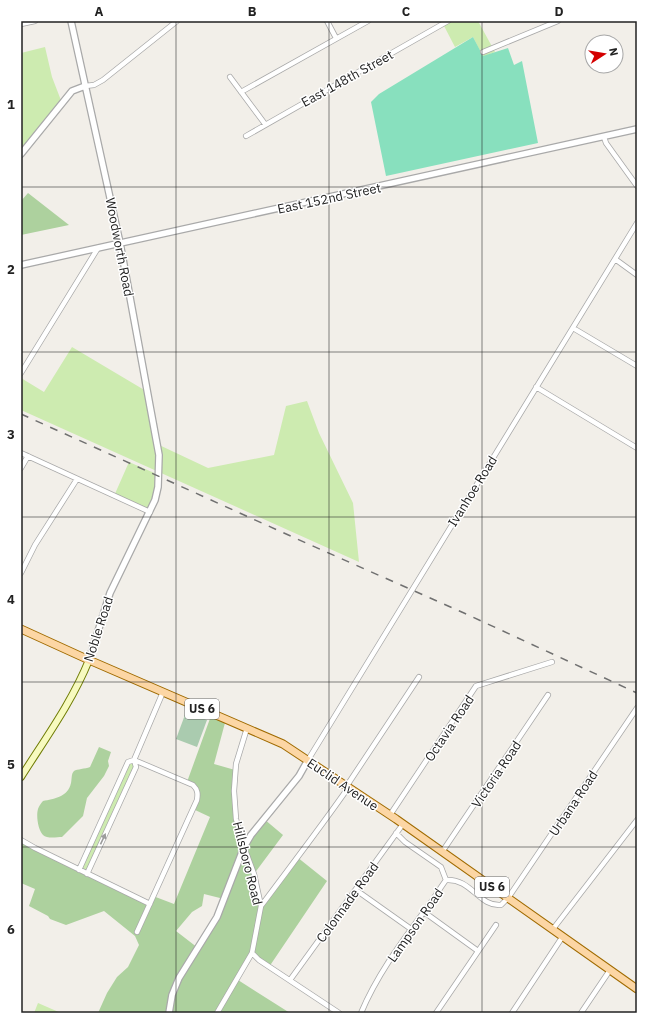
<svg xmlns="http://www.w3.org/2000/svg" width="658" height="1034" font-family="'IBM Plex Sans',sans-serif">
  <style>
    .grass { fill: #cdebb0 }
    .forest { fill: #add19e; fill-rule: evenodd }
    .cemetery { fill: #aacbaf }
    .pitch { fill: #88e0be }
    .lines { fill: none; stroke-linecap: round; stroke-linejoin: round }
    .minor-casing { stroke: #a9a9a9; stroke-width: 6 }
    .tertiary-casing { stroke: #a9a9a9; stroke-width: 8 }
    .secondary-casing { stroke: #707d05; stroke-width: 8 }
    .primary-casing { stroke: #a06b00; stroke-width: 9 }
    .minor { stroke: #fff; stroke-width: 4.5 }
    .tertiary { stroke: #fff; stroke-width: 5.5 }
    .secondary { stroke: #f7fabf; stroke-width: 6 }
    .primary { stroke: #fcd6a4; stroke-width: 7 }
    .rail { stroke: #707070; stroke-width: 1.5; stroke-dasharray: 8 8; stroke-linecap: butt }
    .oneway { fill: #9c9c9c }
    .grid { fill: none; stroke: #222; stroke-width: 1; stroke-opacity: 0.55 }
    .labels { text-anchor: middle; stroke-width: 3; stroke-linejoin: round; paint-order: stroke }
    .shield { fill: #fff; stroke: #646464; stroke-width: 1 }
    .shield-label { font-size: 12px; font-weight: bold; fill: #222 }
    .street-label { font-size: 13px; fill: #222; stroke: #fff }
    .neatline { fill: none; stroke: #222; stroke-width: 1.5 }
    .grid-label { font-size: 13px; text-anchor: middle; font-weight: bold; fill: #222 }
  </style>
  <rect width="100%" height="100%" fill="#f2efe9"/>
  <path class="grass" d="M448,21H478L495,52L483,57L473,37L455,47L443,24Z
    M45,47L52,77L62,103L21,154V53Z
    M72,347L146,391L157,444L208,468L274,455L286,406L307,401L319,433L353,503L359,562L21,410V378L44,392Z
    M129,462L159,475L150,512L114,496Z
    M134,760L136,767L87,874L79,870L128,762Z
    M38,1003L61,1013H34Z"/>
  <path class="forest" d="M28,193L69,225L21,235V201Z
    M212,713L226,719L214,764L235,770L236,819L244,846L264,819L283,835L254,874L261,905L297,857L327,881L269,967L252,953L238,980L290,1013H98L107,993L117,977L128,967L139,945L135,936L104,911L66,925L50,919L48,916L29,906L35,889L21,883V840L150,903L153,896L174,904L210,817L193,809L198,792L187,782ZM204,894L224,899L198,948L176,931L192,912L202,906Z
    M99,747L111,752L108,761L109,766L104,776L87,798L83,816L62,837C57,837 47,839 43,835C38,830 36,816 38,809C39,806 41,803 43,801C54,799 68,797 71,783C72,779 71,774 74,771C77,769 85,769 90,767Z"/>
  <path class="cemetery" d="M186,712L207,720L197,747L176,739Z"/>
  <path class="pitch" d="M473,37L483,56L508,48L514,65L522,61L538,143L386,176L371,102L379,94Z"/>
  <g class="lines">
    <g class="minor-casing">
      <path id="minor" d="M327,21L336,38
        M21,24L35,21
        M483,52L558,21
        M230,77L265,124
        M85,86L94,85L103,80L177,21
        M241,92L368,21
        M246,136L448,21
        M604,137L606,143L637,186
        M615,259L637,275
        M573,328L637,366
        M21,373L98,248
        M536,387L637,448
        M21,453L150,512
        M21,468L28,456
        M21,573L35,545L77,479
        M308,760L637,223
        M346,787L419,677
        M390,815L476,686L552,662
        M396,833L405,842L441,867L446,880
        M21,840L35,848L150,904
        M442,852L548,695
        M79,870L128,762L134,760L136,767L87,874
        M356,890L411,929
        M261,906C290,867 320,828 348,788
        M424,912L478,951
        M553,929L637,820
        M137,932L197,800C198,794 198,790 193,785L134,760L163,692
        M252,953L259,960L339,1013
        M290,980L403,824
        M217,1013L252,953L261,906L254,874L244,847L236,819L234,791L236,764L247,728
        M361,1013C376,977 400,944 423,913C431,903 438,891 446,880C471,878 479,907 501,905L508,898L637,708
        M436,1013L496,925
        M512,1013L563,936
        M581,1013L610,970"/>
    </g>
    <g class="tertiary-casing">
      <path id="tertiary" d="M71,21L120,243L159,455L158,487L155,500L110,593L89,660
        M21,154L72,91L85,86
        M21,265L637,129
        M169,1013L172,995L179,978L217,917L244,847L251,835L299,776L308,760"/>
    </g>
    <g class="secondary-casing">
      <path id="secondary" d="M21,777C45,739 72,702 89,660"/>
    </g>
    <g class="primary-casing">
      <path id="primary" d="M21,629L89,660L283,744L396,819L637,989"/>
    </g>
    <use href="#minor" class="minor"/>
    <use href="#tertiary" class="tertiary"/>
    <use href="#secondary" class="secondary"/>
    <use href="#primary" class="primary"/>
    <path class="rail" d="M21,414L306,543L464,613L637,693"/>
  </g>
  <defs><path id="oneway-solid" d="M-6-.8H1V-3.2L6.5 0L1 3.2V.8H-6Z"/></defs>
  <use class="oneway" href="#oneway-solid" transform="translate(103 839) rotate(-65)"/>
  <path class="grid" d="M176,21V1013M329,21V1013M482,21V1013M21,187H637M21,352H637M21,517H637M21,682H637M21,847H637"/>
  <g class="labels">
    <g class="shield">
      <rect x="185" y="699" width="34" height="20" rx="3"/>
      <rect x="475" y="877" width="34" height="20" rx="3"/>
    </g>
    <g class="shield-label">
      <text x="202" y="713">US 6</text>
      <text x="492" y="891">US 6</text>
    </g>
    <g class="street-label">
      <text transform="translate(347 78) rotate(-29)" y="5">East 148th Street</text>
      <text transform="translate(329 198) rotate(-12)" y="5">East 152nd Street</text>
      <text transform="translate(120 247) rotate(79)" y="5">Woodworth Road</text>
      <text transform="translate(472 491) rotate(-58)" y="5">Ivanhoe Road</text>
      <text transform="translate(98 629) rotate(-72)" y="5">Noble Road</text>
      <text transform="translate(449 728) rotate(-56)" y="5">Octavia Road</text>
      <text transform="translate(496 774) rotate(-56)" y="5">Victoria Road</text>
      <text transform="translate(343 784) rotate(34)" y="5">Euclid Avenue</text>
      <text transform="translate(573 803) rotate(-56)" y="5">Urbana Road</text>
      <text transform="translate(248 863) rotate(76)" y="5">Hillsboro Road</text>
      <text transform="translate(347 902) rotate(-54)" y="5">Colonnade Road</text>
      <text transform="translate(415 925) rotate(-55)" y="5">Lampson Road</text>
    </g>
  </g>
  <rect width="658" height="1034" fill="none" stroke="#ffffff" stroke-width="44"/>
  <g transform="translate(604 54) rotate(78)"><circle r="19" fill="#ffffff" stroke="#a7a7a7"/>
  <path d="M0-3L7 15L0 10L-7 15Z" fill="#d40000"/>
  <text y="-6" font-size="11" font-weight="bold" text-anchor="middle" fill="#222222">N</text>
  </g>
  <rect x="22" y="22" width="614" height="990" class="neatline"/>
  <g class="grid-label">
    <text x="99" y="16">A</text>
    <text x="252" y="16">B</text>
    <text x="406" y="16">C</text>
    <text x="559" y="16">D</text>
    <text x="11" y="109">1</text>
    <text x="11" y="274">2</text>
    <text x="11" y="439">3</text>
    <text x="11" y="604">4</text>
    <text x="11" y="769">5</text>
    <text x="11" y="934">6</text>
  </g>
</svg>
